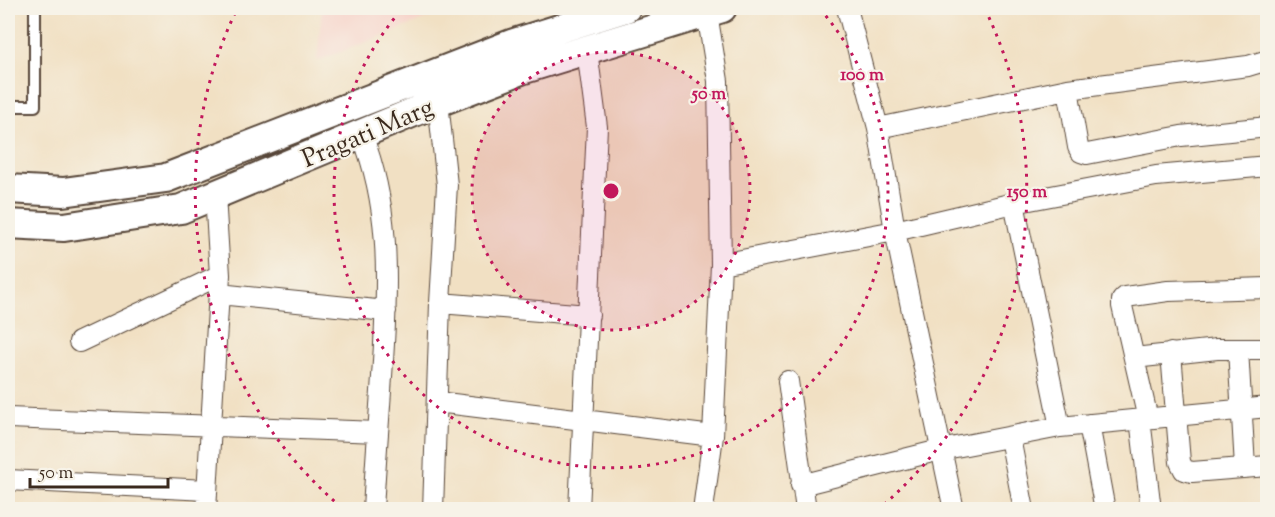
<svg xmlns="http://www.w3.org/2000/svg" width="1275" height="517" font-family="'Sorts Mill Goudy',serif">
  <style>
    .built { fill: #f7d1c8 }
    .lines { fill: none; stroke-linecap: round; stroke-linejoin: round }
    .lane-casing { stroke: #564537; stroke-width: 14 }
    .street-casing { stroke: #564537; stroke-width: 22 }
    .secondary-casing { stroke: #564537; stroke-width: 32 }
    .lane { stroke: #fff; stroke-width: 10 }
    .street { stroke: #fff; stroke-width: 20 }
    .secondary { stroke: #fff; stroke-width: 28 }
    .ring { fill: none; stroke: #c2185b; stroke-width: 3; stroke-dasharray: 3 6 }
    .labels { text-anchor: middle; stroke-width: 4.5; stroke-linejoin: round; paint-order: stroke }
    .street-label { font-size: 26px; fill: #3b2a1e; stroke: #f7f3e8 }
    .centre { fill: #c2185b; stroke: #f7f3e8; stroke-width: 3 }
    .ring-label { font-size: 18px; text-anchor: middle; font-weight: bold; fill: #c2185b; stroke: #f7f3e8; stroke-width: 4.5; stroke-linejoin: round; paint-order: stroke }
  </style>
  <rect width="100%" height="100%" fill="#f7f3e8"/>
  <filter id="ink" filterUnits="userSpaceOnUse"><feTurbulence type="fractalNoise" baseFrequency=".0167" numOctaves="2"/><feDisplacementMap in="SourceGraphic" scale="12" xChannelSelector="R" yChannelSelector="G"/><feConvolveMatrix kernelMatrix="1 2 1 2 8 2 1 2 1" color-interpolation-filters="sRGB"/></filter>
  <filter id="wash" filterUnits="userSpaceOnUse"><feTurbulence type="fractalNoise" baseFrequency=".008" numOctaves="4" result="noise"/><feDisplacementMap in="SourceGraphic" scale="24" xChannelSelector="R" yChannelSelector="G"/><feGaussianBlur stdDeviation="1.35" result="paint"/><feColorMatrix in="noise" values="0 0 0 0 0 0 0 0 0 0 0 0 0 0 0 0 0 1.4 0 .05"/><feComposite in="paint" operator="in"/></filter>
  <g filter="url(#wash)">
    <rect width="100%" height="100%" fill="#f1e0c3"/>
    <path class="built" d="M322,8H454L317,61Z"/>
  </g>
  <g filter="url(#ink)">
    <g class="lines">
      <g class="lane-casing">
        <path id="lane" d="M8,106H35V8"/>
      </g>
      <g class="street-casing">
        <path id="street" d="M847,8L878,128L895,231L954,510
          M1068,89L1078,147L1081,152L1087,154L1181,136L1268,127
          M878,128L1068,89L1248,66L1268,60
          M362,135C389,204 388,272 384,344C381,399 376,454 373,510
          M1014,203L1060,427
          M721,264L895,231L1014,203L1156,176L1268,166
          M219,294L386,311
          M440,303L589,315
          M79,342L220,275
          M1238,349L1245,467
          M1171,353L1180,462L1184,470L1192,472L1268,466
          M1134,358L1217,349H1268
          M788,381L806,510
          M437,402L713,436
          M8,418L378,432
          M1140,419L1151,510
          M1148,419L1122,306V300L1125,297L1168,291L1268,288
          M1089,424L1105,510
          M1010,438L1024,510
          M8,480L207,490
          M801,485L940,450L1060,427L1268,407
          M206,510L220,275L215,195
          M433,510L440,303L447,185L438,102
          M579,510L597,127L587,50
          M703,510L713,436L721,264L718,81L707,13"/>
      </g>
      <g class="secondary-casing">
        <path id="secondary" d="M8,189L63,192L166,178L514,43L626,8
          M8,224L64,227L181,209L438,102L521,70L722,8"/>
      </g>
      <use href="#lane" class="lane"/>
      <use href="#street" class="street"/>
      <use href="#secondary" class="secondary"/>
    </g>
  </g>
  <circle cx="611" cy="191" r="139" fill="#c2185b" fill-opacity=".12"/>
  <g class="ring">
    <circle cx="611" cy="191" r="139"/>
    <path d="M820 9A277 277 0 1 1 402 9"/>
    <path d="M341 507A416 416 0 0 1 237 9M985 9A416 416 0 0 1 881 507"/>
  </g>
  <g class="labels">
    <g class="street-label">
      <text transform="translate(367 132) rotate(-23)" y="9">Pragati Marg</text>
    </g>
  </g>
  <circle cx="611" cy="191" r="9" class="centre"/>
  <g class="ring-label">
    <text x="862" y="80">100 m</text>
    <text x="709" y="99">50 m</text>
    <text x="1027" y="197">150 m</text>
  </g>
  <rect width="1275" height="517" fill="none" stroke="#f7f3e8" stroke-width="30"/>
  <path d="M30 478v9h138v-9" fill="none" stroke="#3b2a1e" stroke-width="3"/>
  <text x="39" y="478" font-size="18" fill="#3b2a1e" stroke="#f7f3e8" stroke-width="4.5" paint-order="stroke">50 m</text>
</svg>
